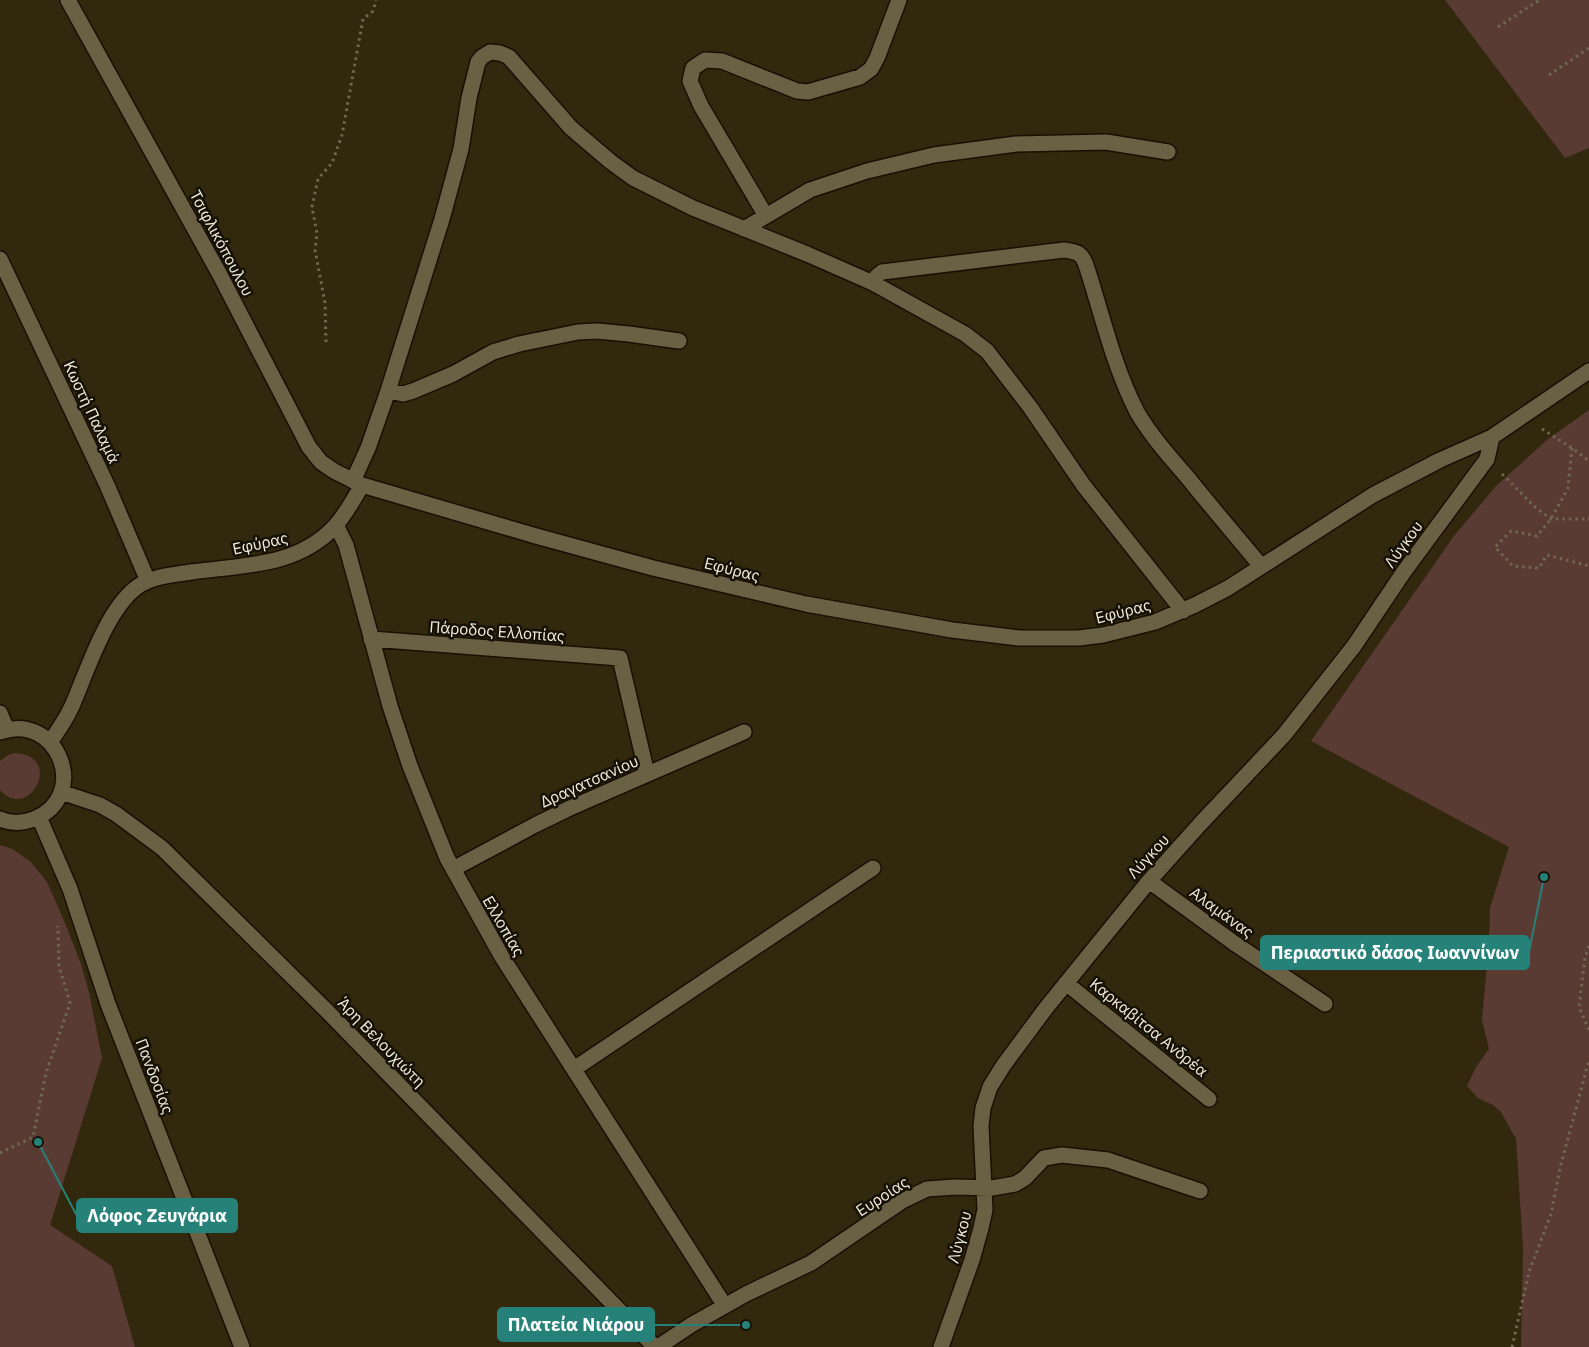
<svg xmlns="http://www.w3.org/2000/svg" width="1589" height="1347" font-family="'IBM Plex Sans',sans-serif">
  <style>
    .green { fill: #593b34 }
    .lines { fill: none; stroke-linecap: round; stroke-linejoin: round }
    .minor-casing { stroke: #191000; stroke-width: 18 }
    .path { stroke: #716851; stroke-width: 3; stroke-dasharray: 2.5 4; stroke-linecap: butt }
    .minor { stroke: #6a6044; stroke-width: 15 }
    .labels { text-anchor: middle; stroke-width: 5; stroke-linejoin: round; paint-order: stroke }
    .street-label { font-size: 16px; fill: #f2ecdc; stroke: #161107 }
    .leader { fill: none; stroke: #268279; stroke-width: 2 }
    .callout-dot { fill: #268279; stroke: #161107; stroke-width: 2 }
    .callout { fill: #268279; stroke: #268279; stroke-width: 2 }
    .callout-label { font-size: 18px; text-anchor: middle; font-weight: bold; fill: #fff }
  </style>
  <rect width="100%" height="100%" fill="#32280d"/>
  <path class="green" d="M1445,0H1589V148L1565,158Z
    M1589,410V1347H1521L1523,1248L1516,1139L1501,1112L1493,1105L1478,1098L1467,1086L1476,1067L1489,1049L1482,1020L1489,943L1490,908L1509,847L1311,741L1454,536L1496,486L1548,439Z
    M15,753C65,756 29,823 0,790V761L8,755Z
    M0,845L12,849L30,861L47,882L65,923L81,964L89,992L102,1058L50,1225L112,1266L135,1347H0Z"/>
  <g class="lines">
    <g class="minor-casing">
      <path id="minor" d="M68,0L220,275L309,447L321,462L334,471L362,485L536,536L653,568L806,604L952,630L1019,638H1079L1103,635L1155,622L1195,605L1228,588L1373,495L1440,460L1492,437L1589,371
        M766,216L701,106L690,81L693,68L705,60L722,61L797,91L808,92L860,77L871,69L877,58L899,0
        M744,229L810,190L867,171L934,155L1016,144L1106,142L1168,152
        M0,259L107,485L148,581
        M873,283L877,276L882,272L1064,250C1077,252 1081,252 1086,265C1102,314 1113,365 1137,412C1151,436 1170,457 1188,478C1212,508 1237,537 1261,566
        M388,391L403,394L413,391L453,374L493,352L519,344L578,332L597,331L629,334L679,341
        M353,481L368,448L388,391L442,219L461,149L469,98L478,62L482,57L490,52L500,53L509,57L571,128L611,162L633,178L693,208L807,254L873,283L965,334L987,351L1030,407L1084,486L1183,611
        M336,525L346,545L390,706L410,766L447,858L502,957L725,1306
        M371,639L620,658L647,774
        M0,713L7,730
        M0,732C58,711 91,796 34,819C23,823 11,824 0,819
        M50,742C58,731 66,719 72,706C87,672 106,610 137,587C152,576 173,575 191,572C242,565 298,567 335,526C346,514 354,499 362,485
        M61,792L100,805L116,814L162,848L327,1011L655,1347
        M39,817L70,889L108,1004L242,1347
        M453,869L535,825L570,808L744,732
        M1149,881L1234,943L1325,1004
        M1066,983L1209,1099
        M574,1069L873,868
        M658,1347L691,1325L746,1294L811,1263L902,1201L927,1189L955,1187L992,1188L1015,1184L1025,1178L1044,1158L1062,1155L1108,1160L1200,1191
        M941,1347L972,1260L981,1228L985,1210L981,1126L983,1108L990,1087L1003,1066L1046,1008L1149,881L1201,823L1284,735L1354,646L1403,573L1487,459L1492,437"/>
    </g>
    <path class="path" d="M1498,27L1536,2L1542,0
      M1549,75L1589,48
      M326,342L325,303L315,250L317,234L312,207L318,179L332,163L342,135L363,19L373,11L376,0
      M1542,429L1572,448L1589,461
      M1572,448L1568,488L1551,519L1537,536L1511,531L1495,547L1513,566L1539,568L1547,555L1589,566
      M1502,474L1535,507L1551,519H1589
      M1589,946L1585,957L1579,1007L1589,1030
      M0,1153L33,1137L46,1073L70,1003L59,966L58,926
      M1512,1347L1529,1272L1551,1214L1560,1168L1589,1060"/>
    <use href="#minor" class="minor"/>
  </g>
  <g class="labels">
    <g class="street-label">
      <text transform="translate(222 243) rotate(62)" y="6">Τσιφλικόπουλου</text>
      <text transform="translate(92 412) rotate(65)" y="6">Κωστή Παλαμά</text>
      <text transform="translate(260 543) rotate(-12)" y="6">Εφύρας</text>
      <text transform="translate(1403 544) rotate(-54)" y="6">Λύγκου</text>
      <text transform="translate(732 569) rotate(14)" y="6">Εφύρας</text>
      <text transform="translate(1123 611) rotate(-14)" y="6">Εφύρας</text>
      <text transform="translate(497 631) rotate(4)" y="6">Πάροδος Ελλοπίας</text>
      <text transform="translate(589 781) rotate(-24)" y="6">Δραγατσανίου</text>
      <text transform="translate(1148 856) rotate(-48)" y="6">Λύγκου</text>
      <text transform="translate(1222 912) rotate(36)" y="6">Αλαμάνας</text>
      <text transform="translate(504 926) rotate(60)" y="6">Ελλοπίας</text>
      <text transform="translate(1149 1027) rotate(39)" y="6">Καρκαβίτσα Ανδρέα</text>
      <text transform="translate(382 1042) rotate(46)" y="6">Άρη Βελουχιώτη</text>
      <text transform="translate(155 1076) rotate(69)" y="6">Πανδοσίας</text>
      <text transform="translate(882 1196) rotate(-33)" y="6">Ευροίας</text>
      <text transform="translate(959 1237) rotate(-75)" y="6">Λύγκου</text>
    </g>
  </g>
  <path class="leader" d="M1544 877L1529 952M38 1142L77 1216M746 1325L654 1325"/>
  <g class="callout-dot">
    <circle cx="1544" cy="877" r="5"/>
    <circle cx="38" cy="1142" r="5"/>
    <circle cx="746" cy="1325" r="5"/>
  </g>
  <g class="callout">
    <rect x="1261" y="936" width="268" height="33" rx="5"/>
    <rect x="77" y="1199" width="160" height="33" rx="5"/>
    <rect x="498" y="1308" width="156" height="33" rx="5"/>
  </g>
  <g class="callout-label">
    <text x="1395" y="959">Περιαστικό δάσος Ιωαννίνων</text>
    <text x="157" y="1222">Λόφος Ζευγάρια</text>
    <text x="576" y="1331">Πλατεία Νιάρου</text>
  </g>
</svg>
